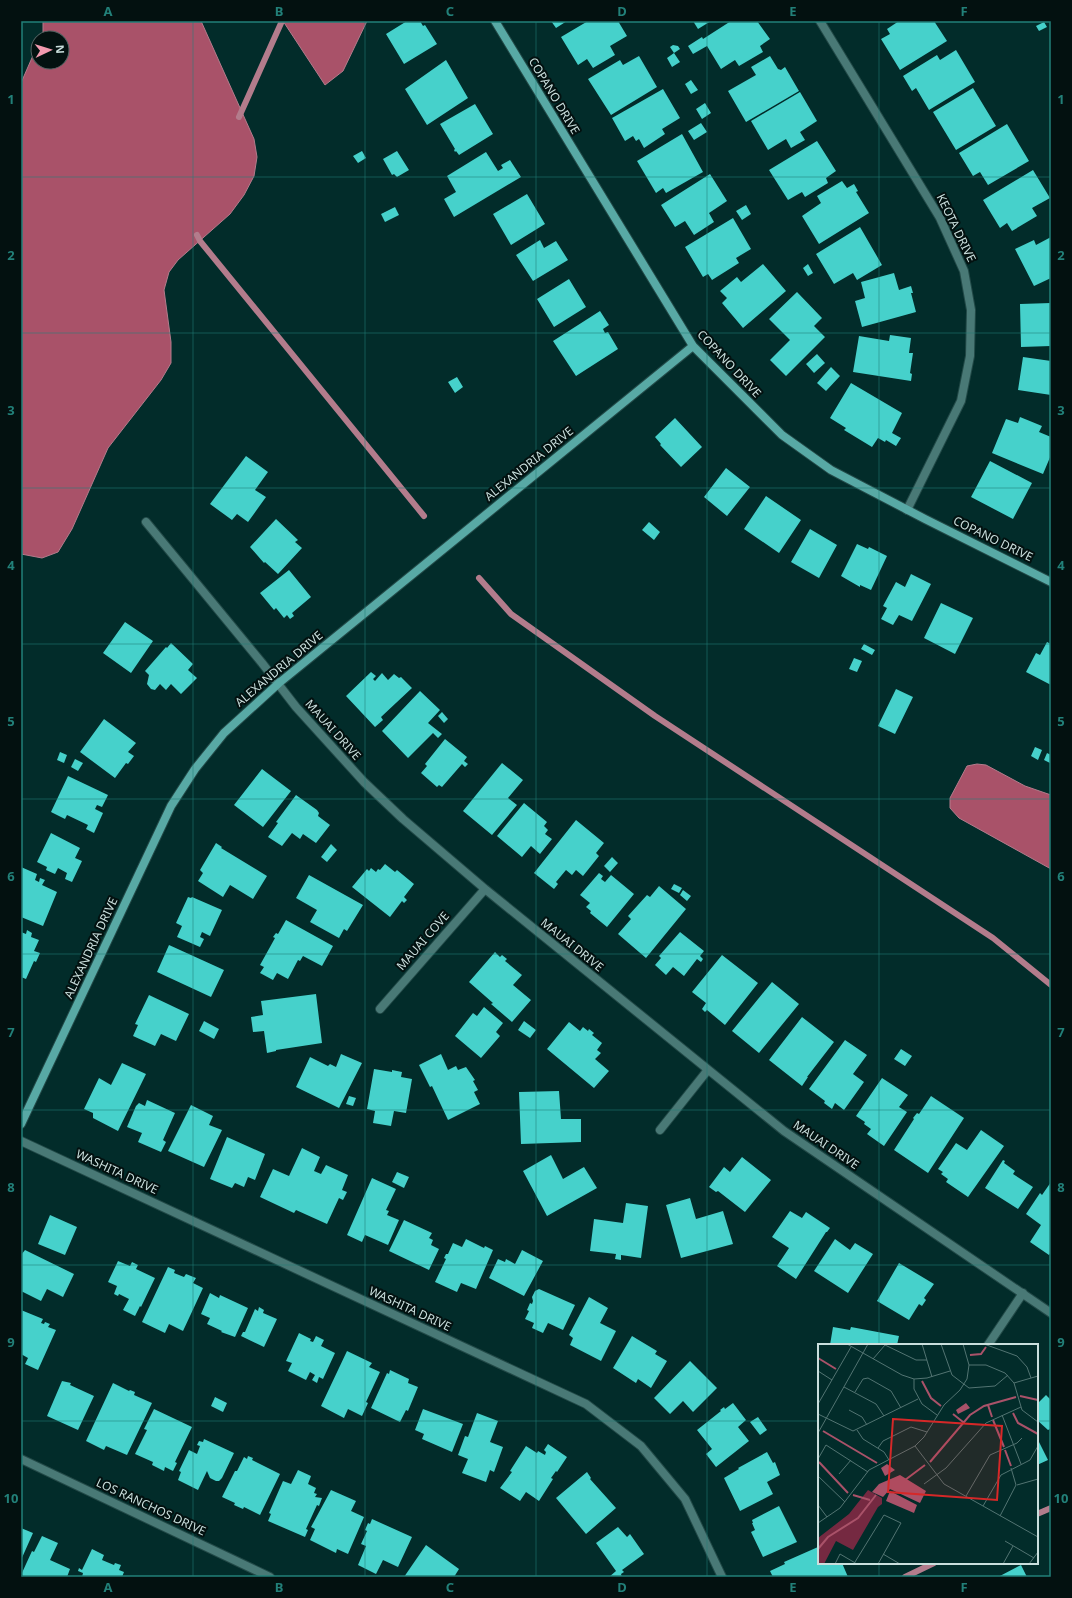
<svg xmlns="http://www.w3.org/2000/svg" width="1072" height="1598" font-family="'Noto Sans',sans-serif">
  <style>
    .water { fill: #a95269; stroke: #b37c8c }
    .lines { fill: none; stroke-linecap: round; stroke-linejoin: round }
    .stream { stroke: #b37c8c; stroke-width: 6 }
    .building { fill: #46d1cb }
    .street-casing { stroke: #224947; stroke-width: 10 }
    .secondary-casing { stroke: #224947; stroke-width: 10 }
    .street { stroke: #497976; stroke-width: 8 }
    .secondary { stroke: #58a9a5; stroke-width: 8 }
    .grid { fill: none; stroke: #228079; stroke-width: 1; stroke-opacity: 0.55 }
    .labels { text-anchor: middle; stroke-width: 4; stroke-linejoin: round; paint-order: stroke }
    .street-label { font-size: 12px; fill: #cadfdd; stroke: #031110 }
    .inset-river { fill: none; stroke: #a95269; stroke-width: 2 }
    .inset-road { fill: none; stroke: #527472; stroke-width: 1 }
    .view { fill: #d62828; fill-opacity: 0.15; stroke: #d62828; stroke-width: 2 }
    .inset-edge { fill: none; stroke: #cadfdd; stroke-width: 2 }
    .neatline { fill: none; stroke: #228079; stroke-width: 1.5 }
    .grid-label { font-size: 13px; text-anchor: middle; font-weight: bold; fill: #228079 }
  </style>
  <rect width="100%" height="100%" fill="#022c2a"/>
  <path class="water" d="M43,21H201L254,139L257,157L254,176L244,195L230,214L178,260L169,272L164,290L171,342V363L161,380L108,448L72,529L58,552L42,558L21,554V83L38,44V62H62V38H40L43,33Z
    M283,21H367L343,71L325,85Z
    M977,764L986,765L1025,786L1051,795V869L959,818L950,808V798L967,766Z"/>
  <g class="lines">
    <path class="stream" d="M239,117L282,21
      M197,235L200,241L424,516
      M479,578L511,614L655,716L993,938L1051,985
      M1037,1514L1051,1508
      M905,1577L934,1563"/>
  </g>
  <path class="building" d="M407,21H420L423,26L425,25L437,44L404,64L386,34Z
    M551,21H567L556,28Z
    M588,21H618L627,36L610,46L615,55L593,68L587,59L578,65L561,37Z
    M693,21H711L698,29Z
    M731,21H757L770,39L760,46L763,52L739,66L735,60L721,69L707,46L693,54L688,46L702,37L703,39Z
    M899,21H934L947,41L900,70L881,39L890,34L887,29Z
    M1044,22L1047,27L1039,31L1036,26Z
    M673,45L678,46L680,49L674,53L670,47Z
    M956,50L975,82L929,110L916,88L912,91L903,76L937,55L940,60Z
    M674,53L680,62L672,67L667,58Z
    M639,56L657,87L611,115L588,79L620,60L623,65Z
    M770,56L778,69L781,70L785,67L799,91L746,122L728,91L756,75L751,67Z
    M446,60L468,98L427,125L405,89Z
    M691,80L698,90L691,94L685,84Z
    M973,88L996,126L956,150L933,112Z
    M663,89L680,118L662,129L665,134L644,148L639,139L636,141L633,136L625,141L612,118Z
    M800,92L817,121L800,132L805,140L791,148L786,139L768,150L751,121Z
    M705,103L711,113L702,119L696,109Z
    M475,104L493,134L459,155L456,151L455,152L454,150L455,149L440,124Z
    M701,123L707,132L694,140L688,131Z
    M1007,124L1029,161L988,185L980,172L973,176L959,153Z
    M682,134L703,172L666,193L663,188L656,193L637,161Z
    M817,141L836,171L826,178L828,183L805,197L802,192L788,200L769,170Z
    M362,151L366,158L358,163L353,156Z
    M397,151L409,170L397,177L394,174L392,175L383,159Z
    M486,152L498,171L503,168L501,165L510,160L521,177L454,217L444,199L456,192L447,176Z
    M1033,170L1050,198L1032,208L1037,216L1012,231L1007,223L1000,228L983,200Z
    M710,174L727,201L709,213L714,222L694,235L685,221L675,227L661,205Z
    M842,181L847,188L854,184L858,191L856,192L869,213L819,244L802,216L821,203L817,196Z
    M527,194L545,224L511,245L493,214Z
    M746,205L751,214L742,220L736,211Z
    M395,207L399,215L385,222L381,214Z
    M733,218L751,249L736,258L739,263L712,280L708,274L703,277L685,247Z
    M860,227L882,265L857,280L853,273L834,284L816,254Z
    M1051,237V278L1034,286L1015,249L1034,240L1036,245Z
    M540,240L544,248L556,241L568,260L533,281L516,255Z
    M763,264L786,291L743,328L722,303L727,298L720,291L737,277L741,282Z
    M808,264L813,273L808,276L803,268Z
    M894,273L899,290L911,286L913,293H911L916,312L862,327L855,301L865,298L861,282Z
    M569,279L586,307L554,327L537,299Z
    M797,292L822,318L814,326L825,337L786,376L770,360L790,340L769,319Z
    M1051,303V346L1021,347L1020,304Z
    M600,311L609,325L603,329L605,333L608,332L618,349L576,376L553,341Z
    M890,335L911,338L909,353H913L910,373L912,374L911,381L853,372L859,336L889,341Z
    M817,354L825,363L814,373L806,364Z
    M1023,357L1051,361V395L1018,390Z
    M831,367L840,376L826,391L817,383Z
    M457,377L463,387L455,393L448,382Z
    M851,383L902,413L892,433L901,438L896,446L886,440L885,442L878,438L872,447L844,430L846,428L830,418Z
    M1020,417L1042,426L1039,432L1051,437V455L1043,474L992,453L1006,419L1018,423Z
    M675,418L702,447L681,467L660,445L661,444L655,437Z
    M246,456L268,472L255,490L266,497L248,522L237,514L232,520L210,504Z
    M990,461L1032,483L1013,519L971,497Z
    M726,468L750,487L727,516L704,497Z
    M766,496L801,520L779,553L744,529Z
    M276,519L298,540L295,542L302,548L278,574L265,562L264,563L250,547Z
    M649,522L660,532L654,540L642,530Z
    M810,529L837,545L819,578L791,562Z
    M857,544L868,549L869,547L887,556L871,590L860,585V587L841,576Z
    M289,570L311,597L292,613L294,616L290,619L287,615L284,618L276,608L274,610L260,593Z
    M911,574L931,584L912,621L899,615L893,625L881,619L887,608L883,606L896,582L905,587Z
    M941,603L973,618L955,654L924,638Z
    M125,622L153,641L131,673L103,653Z
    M1047,642L1051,644V685L1026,672L1036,653L1040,655Z
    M171,643L193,664L188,670L197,678L181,694L171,684L166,690L160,684L155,690L151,689L147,684L149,675L145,671L166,647L167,648Z
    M864,644L875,650L872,655L861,649Z
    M854,658L862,661L857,672L849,669Z
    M371,672L376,676L373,679L375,681L382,673L388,680L394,674L399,678L401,677L412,688L381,717L383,720L375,727L346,696Z
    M896,689L913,697L895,734L878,726Z
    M420,691L440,710L428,723L442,734L438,738L433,733L408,758L382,731Z
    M442,712L448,719L444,723L438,716Z
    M104,719L136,743L128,752L134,756L128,764L126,763L115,778L80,752Z
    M445,739L467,757L464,761L468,764L465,767L462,764L442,787L439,785L437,787L421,773L427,766L425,764Z
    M1035,747L1042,750L1038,760L1031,756Z
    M60,752L67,755L64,763L57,760Z
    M1047,753L1051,755L1050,763L1044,760Z
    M75,759L83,763L78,771L71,767Z
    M502,763L523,780L508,798L517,805L492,835L463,811Z
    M262,769L291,791L263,827L234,805Z
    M68,776L108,795L102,807L97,805L95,809L103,813L94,833L86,829L88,825L67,815L65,819L51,812Z
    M296,795L317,810L319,813L318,816L330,825L316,843L303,834L300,839L292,833L282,846L268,837L278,823L276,822Z
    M524,803L547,822L544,826L548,830L545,834L552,839L540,854L531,846L522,857L497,836Z
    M576,820L604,843L596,853L599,856L583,876L576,870L572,875L566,870L556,882L558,884L554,889L534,873Z
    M51,833L80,848L75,858L82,861L72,882L65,879L67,873L58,868L55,874L46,870L47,867L37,862Z
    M216,843L222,847L221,848L267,876L253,899L230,885L223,897L198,881L203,873L200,870Z
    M331,844L337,850L327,862L321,857Z
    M612,857L618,863L610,872L604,866Z
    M385,864L395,872L397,870L414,884L404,897L407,900L404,903L402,901L390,917L352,887L367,869L369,871L371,868L376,872L378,869L380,870Z
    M21,867L37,874L35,880L39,882L40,878L45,880L42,885L57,892L43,926L21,917Z
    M599,873L603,876L601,879L605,882L611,875L634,894L607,927L590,913L591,911L586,907L590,903L580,895Z
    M309,875L363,905L347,931L344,929L339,938L310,922L317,910L296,898Z
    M674,884L682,888L679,893L671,889Z
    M659,886L686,909L646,958L618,934L631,919L628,916L647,895L650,897Z
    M683,890L691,896L687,901L680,895Z
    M188,897L191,898L192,897L222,910L210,936L202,932L200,937L204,939L200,947L177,937L182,926L176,923Z
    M286,920L333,946L322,966L303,956L300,961L298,960L288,979L277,973L273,980L260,973L264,967L260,965L275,938L273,937L276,933L278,934Z
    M27,930L32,933L31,937L39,940L34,951L40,953L36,962L34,961L26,979L21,977V932L26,934Z
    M680,932L704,951L700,956L703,959L701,962L697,959L684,976L673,967L666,975L655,965L661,958L659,956Z
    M169,945L224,970L211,997L157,972Z
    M495,952L500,957L502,955L507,959L505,961L522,975L513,985L531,1000L512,1022L491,1004L493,1003L469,982Z
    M722,955L758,983L725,1025L707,1010L705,1012L702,1009L706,1003L692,992Z
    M772,982L799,1004L759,1053L732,1031Z
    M316,994L322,1043L276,1050V1051L267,1053L264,1031L253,1032L251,1017L263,1015L261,1001Z
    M149,995L189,1014L176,1041L161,1034L155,1046L133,1036L138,1025L135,1024Z
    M484,1007L503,1023L496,1032L500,1036L481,1058L455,1036L473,1013L477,1016Z
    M802,1017L834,1042L807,1077H808L802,1086L769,1060Z
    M204,1021L219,1029L214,1039L199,1031Z
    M524,1021L536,1030L530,1038L518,1030Z
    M569,1022L580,1031L583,1027L588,1031L589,1029L594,1033L592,1035L602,1043L597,1050L601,1053L595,1059L609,1071L594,1088L547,1049Z
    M845,1040L867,1055L853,1074L864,1082L844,1110L835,1103L832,1109L824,1103L825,1101L809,1089Z
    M901,1049L912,1056L905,1066L894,1059Z
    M341,1054L362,1063L339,1108L296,1087L310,1057L328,1066L330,1064L336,1067Z
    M441,1054L448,1070L456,1066L458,1070L466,1067L475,1080L473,1081L478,1090L474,1092L480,1104L448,1120L432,1086L430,1087L419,1065Z
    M122,1063L146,1074L118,1131L93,1118V1113L84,1109L99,1078L111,1085Z
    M374,1069L392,1072V1070L402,1072L401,1077L412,1079L406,1113L394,1111L391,1126L373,1123L375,1111L367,1109Z
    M882,1078L908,1095L899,1107L907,1112L884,1146L867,1134L871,1129L864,1124L865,1122L856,1116Z
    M559,1091L561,1119H581V1142L521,1144L519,1092Z
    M349,1096L356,1098L353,1106L346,1104Z
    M931,1096L964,1118L928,1173L894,1150L914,1119L913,1118L917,1113L919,1114Z
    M147,1100L175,1113L163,1140L166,1142L161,1152L138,1142L142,1133L127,1127L136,1106L139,1103L145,1106Z
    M191,1105L213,1116L209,1125L222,1130L204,1167L168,1151Z
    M981,1130L1004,1146L968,1197L946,1182L948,1179L941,1174L943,1172L938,1169L956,1143L967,1150Z
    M227,1137L265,1154L255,1180L248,1177L244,1187L235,1183L232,1188L210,1179Z
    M302,1148L320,1157L314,1171L321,1174L326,1165L348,1175L342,1190L347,1192L343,1200L339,1198L327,1224L296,1210L294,1213L260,1197L273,1169L289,1176Z
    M551,1155L563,1179L584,1167L597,1188L547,1216L523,1171Z
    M742,1157L771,1180L745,1212L718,1191L716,1192L709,1187L724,1167L730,1172Z
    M1003,1160L1005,1161L1004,1163L1015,1171L1013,1174L1033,1187L1018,1209L985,1188Z
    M397,1172L409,1177L404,1188L392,1182Z
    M372,1178L396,1189L386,1210L389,1211L387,1215L399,1220L388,1245L365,1235L362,1242L347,1235Z
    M1051,1182V1252L1049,1255L1030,1242L1041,1225L1026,1214L1040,1193L1042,1195Z
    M690,1198L696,1219L723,1211L733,1244L681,1258L666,1205Z
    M626,1203L648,1206L641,1258L621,1255V1260L615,1259L616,1254L590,1251L594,1219L623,1223Z
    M790,1211L802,1218L806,1212L830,1228L827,1232H826L796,1279L777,1266L789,1248L772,1237Z
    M50,1215L77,1227L65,1255L38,1244Z
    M404,1220L432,1233L429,1238L433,1240L431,1245L439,1249L429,1270L389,1251Z
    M466,1239L484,1248L485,1246L493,1250L476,1289L461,1283L457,1292L435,1282L446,1259L444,1258L446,1254H448L453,1243L462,1247Z
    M835,1239L850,1250L855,1243L873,1254L848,1293L814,1271Z
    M25,1250L74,1274L63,1297L47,1289L41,1301L21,1291V1255Z
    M522,1250L543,1261L524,1296L489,1278L498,1259L505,1262L506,1259L515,1264Z
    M118,1261L130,1266L132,1262L138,1265L136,1269L155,1278L141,1307L140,1306L135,1316L123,1310L129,1299L119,1294L118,1296L114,1294L117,1286L108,1282Z
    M899,1263L934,1284L924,1298L926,1300L922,1306L919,1304L909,1320L877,1301Z
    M168,1267L175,1270L174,1273L184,1277L186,1274L196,1278L193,1283L203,1288L183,1331L169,1324L165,1333L142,1322Z
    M539,1289L575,1305L563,1330L548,1323L543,1333L532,1328L534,1323L525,1319L529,1311L527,1310L530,1303L532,1304L533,1301L532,1297L535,1291Z
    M210,1293L219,1298L220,1295L248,1308L235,1337L221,1332L222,1331L207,1324L210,1318L201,1314Z
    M589,1297L608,1308L600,1323L616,1331L601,1361L570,1345L573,1338L569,1335Z
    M259,1307L264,1310L263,1313L277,1319L264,1347L241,1336L243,1332H245L255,1309L258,1311Z
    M21,1310L43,1319L41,1323L44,1324L45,1322L50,1324L48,1327L56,1330L38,1370L25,1364L28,1358L21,1354Z
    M833,1327L850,1330L851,1327L899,1336L897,1345H830Z
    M299,1333L311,1339L310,1341L313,1342L316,1336L324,1340L321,1346L335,1353L323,1379L319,1377L317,1383L312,1380L315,1375L310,1372L306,1380L288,1371L292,1363L286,1361Z
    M632,1336L657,1351L655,1354L667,1361L651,1388L638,1379L636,1383L613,1368Z
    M347,1351L372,1363L369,1367L380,1372L366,1402L368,1403L362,1416L348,1409L344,1418L321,1406Z
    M690,1361L717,1388L693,1412L683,1401L670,1414L654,1398Z
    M390,1370L409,1379L408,1383L418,1387L408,1411L406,1410L400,1422L371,1408L387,1373L389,1374Z
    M62,1381L71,1383L70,1385L94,1396L78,1430L47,1416Z
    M113,1383L129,1391L130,1390L135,1392L134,1395L152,1403L127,1455L106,1446L104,1450L86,1441Z
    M1046,1395L1051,1400V1430L1050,1429L1048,1430L1037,1420V1404Z
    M215,1397L227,1403L223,1412L211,1406Z
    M733,1403L746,1420L738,1427L749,1441L716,1467L706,1454L712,1449L697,1430L721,1411L720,1410L724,1407L725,1409Z
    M154,1409L192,1427L175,1462L177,1463L173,1471L165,1467L164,1471L152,1465L153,1462L135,1454L147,1430L144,1429Z
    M423,1409L463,1424L452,1452L422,1439L424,1434L415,1430Z
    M477,1413L498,1421L490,1442L503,1447L494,1472L490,1470L486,1482L462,1473L468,1459L458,1455L465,1436L468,1437Z
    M758,1417L767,1430L760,1435L750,1422Z
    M1037,1438L1048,1460L1037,1465Z
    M204,1439L234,1453L222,1478L219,1481H216L210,1478L207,1471L198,1490L178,1480L181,1472L179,1471L189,1450L197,1454L200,1446L197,1445L199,1441L203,1442Z
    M548,1444L567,1457L557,1472L556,1471L551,1478L553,1479L539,1501L526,1492L520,1501L500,1488L512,1472L510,1471L526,1446L537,1453L538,1451L545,1455L546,1452L544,1450Z
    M767,1452L773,1463L775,1462L780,1475L767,1482L773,1494L740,1511L724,1478L739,1469L738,1468Z
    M248,1456L253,1458L252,1460L280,1474L260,1515L244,1507L243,1509L234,1505L235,1503L222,1497L235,1471H237L244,1457L247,1459Z
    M298,1470L311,1476L308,1484L316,1488L314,1493L317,1494L315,1497L322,1498L319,1506L317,1505L306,1529L308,1530L305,1537L268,1521L271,1514L269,1513L283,1481L291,1484Z
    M587,1472L591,1478L590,1479L616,1508L586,1534L556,1498Z
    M331,1490L356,1501L351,1511L364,1517L348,1554L337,1549L336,1553L310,1540L315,1529L311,1527Z
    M779,1506L797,1542L763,1557L751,1532L755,1530L752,1523H753L752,1520Z
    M372,1519L412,1537L398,1567L383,1560L376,1574L358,1565L366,1546L361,1544L367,1531L365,1530L368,1523L370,1524Z
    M618,1527L627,1537L630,1534L644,1554L622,1570L624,1572L621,1574L622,1577H609L616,1571L596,1543Z
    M21,1528L33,1533L21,1560Z
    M42,1536L58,1543L50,1560L70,1569L67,1577H23V1575H21L32,1551L34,1552Z
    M426,1545L459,1569L454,1577H404Z
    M818,1547L819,1563H842L848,1577H773L770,1571L785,1564L784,1562Z
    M92,1549L104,1555L102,1560L114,1565L115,1563L121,1565L119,1570L124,1572L122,1577H82L83,1573L78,1571L79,1568L82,1570Z
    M1021,1565L1027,1577H998Z"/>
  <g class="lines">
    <g class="street-casing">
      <path id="street" d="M820,21L940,218L964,271L971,310L970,356L961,401L907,510
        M146,522L262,663L296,707L364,782L403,819L485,889L784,1131L1051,1313
        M380,1009L485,889
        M660,1130L707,1071
        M21,1141L586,1404L641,1446L685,1499L722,1577
        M988,1345L1023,1293
        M21,1459L270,1577"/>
    </g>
    <g class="secondary-casing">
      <path id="secondary" d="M495,21L693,346L782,435L831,470L925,519L1051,582
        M21,1124L171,806L195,769L224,733L279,683L693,346"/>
    </g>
    <use href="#street" class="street"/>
    <use href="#secondary" class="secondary"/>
  </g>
  <path class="grid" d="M193,21V1577M365,21V1577M536,21V1577M707,21V1577M879,21V1345M21,177H1051M21,333H1051M21,488H1051M21,644H1051M21,799H1051M21,954H1051M21,1110H1051M21,1265H1051M21,1421H819M1037,1421H1051M879,1563V1577"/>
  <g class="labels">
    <g class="street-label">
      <text transform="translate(554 96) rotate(59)" y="4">COPANO DRIVE</text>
      <text transform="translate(956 228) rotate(64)" y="4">KEOTA DRIVE</text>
      <text transform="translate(729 364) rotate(47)" y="4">COPANO DRIVE</text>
      <text transform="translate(529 464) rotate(-39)" y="4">ALEXANDRIA DRIVE</text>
      <text transform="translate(993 539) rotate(26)" y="4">COPANO DRIVE</text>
      <text transform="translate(279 669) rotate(-40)" y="4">ALEXANDRIA DRIVE</text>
      <text transform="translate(333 730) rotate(48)" y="4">MAUAI DRIVE</text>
      <text transform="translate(423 941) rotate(-49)" y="4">MAUAI COVE</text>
      <text transform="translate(572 945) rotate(39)" y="4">MAUAI DRIVE</text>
      <text transform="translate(91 948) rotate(-65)" y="4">ALEXANDRIA DRIVE</text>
      <text transform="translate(826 1145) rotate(34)" y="4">MAUAI DRIVE</text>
      <text transform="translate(117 1172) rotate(25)" y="4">WASHITA DRIVE</text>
      <text transform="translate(410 1309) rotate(25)" y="4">WASHITA DRIVE</text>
      <text transform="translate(151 1507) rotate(25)" y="4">LOS RANCHOS DRIVE</text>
    </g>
  </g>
  <g transform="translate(818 1344)">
    <rect width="220" height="220" fill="#022c2a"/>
    <path d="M50,146L64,154V160L60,163L35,206L18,197L6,220H0V194L31,170Z" fill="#752941"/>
    <path d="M148,59L152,64L140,70L138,66ZM69,120L77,126L67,132L63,124ZM82,131L108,147L102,159L72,145L65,153L54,148L61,140ZM72,147L99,161L96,169L68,157Z" fill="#a95269"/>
    <path class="inset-river" d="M152,11L163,10L168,3M0,14L18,25M104,37L113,54L123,62M202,52L220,56M170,61L174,73M195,69L200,79L220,90M135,70L145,78M175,76L186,103M5,87L59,119M187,106L193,122M1,118L30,149M112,118L152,71L166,62L198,53M87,136L107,121M35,151L52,156M0,205L10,193L40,174L58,151"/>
    <path class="inset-road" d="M29,0L84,31L96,35L109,34L132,27M104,0L114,33M123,0L134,31L151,44L177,42L190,31M166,0L199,12L209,23L213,34M55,15L67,1L98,16H109M151,21H168L187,29L196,39L204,66L220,78M0,27L14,36M96,35V45L104,60L119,71M196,39L220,32M26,43L58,60L66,72M37,48L45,35L50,34L73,47L83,64M0,60L33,3M31,66L44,73L49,81M0,70L35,87L100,55M184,71L203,120M39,86L45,95L66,108L71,116M0,89L50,0M97,102L126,140L220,193M60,104L65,97L93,83L109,88M0,115L8,101L50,128M21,130L33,116M0,132L27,158M106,140L128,124L168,79L203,63M199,141L220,135M148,152L172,111L199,99L204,94M0,161L9,173M165,162L183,131L212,116L220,102M182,172L198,141L193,124M0,179L22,164L51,126L97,102L106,93L126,61L142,46L149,35L151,21L145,0M187,197L216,214M65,210L82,220M37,218L66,171L83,179L60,220M17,220L22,210L39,220M185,220L195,202M211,220L220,208"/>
    <path class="view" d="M75,75L184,82L179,156L70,148Z"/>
    <rect width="220" height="220" class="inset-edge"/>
  </g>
  <rect width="1072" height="1598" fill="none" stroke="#031110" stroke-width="44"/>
  <g transform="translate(50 50) rotate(86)"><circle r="19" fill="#031110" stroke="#536362"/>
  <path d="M0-3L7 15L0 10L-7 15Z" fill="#f29aaf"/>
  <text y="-6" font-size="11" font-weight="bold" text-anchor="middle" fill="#cadfdd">N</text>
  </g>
  <rect x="22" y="22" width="1028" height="1554" class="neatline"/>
  <g class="grid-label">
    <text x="108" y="16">A</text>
    <text x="279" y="16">B</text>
    <text x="450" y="16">C</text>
    <text x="622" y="16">D</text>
    <text x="793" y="16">E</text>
    <text x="964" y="16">F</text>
    <text x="11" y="104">1</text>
    <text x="1061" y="104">1</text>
    <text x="11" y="260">2</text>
    <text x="1061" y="260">2</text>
    <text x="11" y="415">3</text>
    <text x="1061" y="415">3</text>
    <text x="11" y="570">4</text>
    <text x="1061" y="570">4</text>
    <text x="11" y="726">5</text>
    <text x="1061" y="726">5</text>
    <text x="11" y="881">6</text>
    <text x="1061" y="881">6</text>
    <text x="11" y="1037">7</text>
    <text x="1061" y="1037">7</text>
    <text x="11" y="1192">8</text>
    <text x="1061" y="1192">8</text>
    <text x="11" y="1347">9</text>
    <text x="1061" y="1347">9</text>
    <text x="11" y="1503">10</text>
    <text x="1061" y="1503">10</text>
    <text x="108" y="1592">A</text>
    <text x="279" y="1592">B</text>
    <text x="450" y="1592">C</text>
    <text x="622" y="1592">D</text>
    <text x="793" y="1592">E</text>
    <text x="964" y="1592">F</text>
  </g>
</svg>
